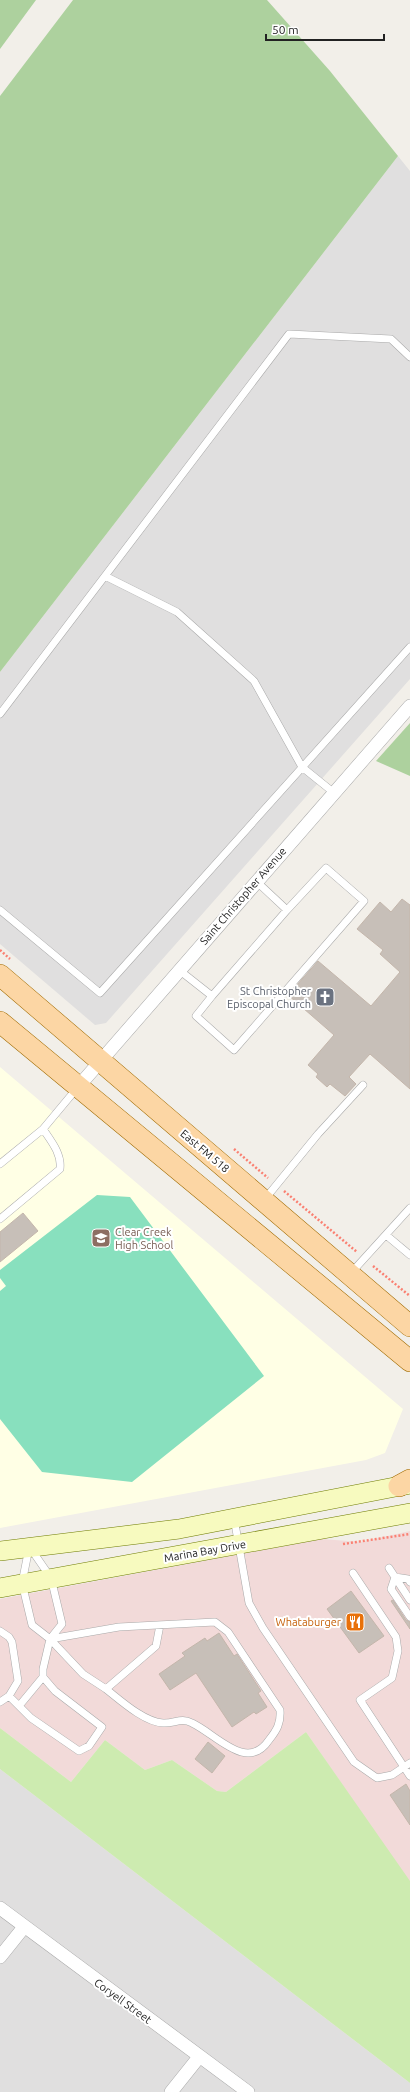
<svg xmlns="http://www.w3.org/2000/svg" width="410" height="2092" font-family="Ubuntu,sans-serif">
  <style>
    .residential { fill: #e0dfdf }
    .commercial { fill: #f2dad9 }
    .education { fill: #ffffe5 }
    .grass { fill: #cdebb0 }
    .forest { fill: #add19e }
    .pitch { fill: #88e0be }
    .building { fill: #c7bfb8; stroke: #c4b6ab }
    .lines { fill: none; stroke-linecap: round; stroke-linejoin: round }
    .service-casing { stroke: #a9a9a9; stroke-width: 8 }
    .minor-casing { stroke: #a9a9a9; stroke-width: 14 }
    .secondary-casing { stroke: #707d05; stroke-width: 20 }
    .primary-casing { stroke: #a06b00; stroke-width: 22 }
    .path { stroke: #fa8072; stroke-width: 2.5; stroke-dasharray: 2 2; stroke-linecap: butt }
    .service { stroke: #fff; stroke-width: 7 }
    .minor { stroke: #fff; stroke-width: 13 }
    .secondary { stroke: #f7fabf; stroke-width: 19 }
    .primary { stroke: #fcd6a4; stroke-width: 21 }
    .labels { text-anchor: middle; stroke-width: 4; stroke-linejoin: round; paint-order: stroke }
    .street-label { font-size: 11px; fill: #222; stroke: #fff }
    .worship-label { font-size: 11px; fill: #5b616d; stroke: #fff; text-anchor: end }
    .education-label { font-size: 11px; fill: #785e54; stroke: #fff; text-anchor: start }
    .food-label { font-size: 11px; fill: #c56008; stroke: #fff; text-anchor: end }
  </style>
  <rect width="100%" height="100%" fill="#f2efe9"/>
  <path class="residential" d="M398,156L410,171V679L106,1023L95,1025L0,944V672Z
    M0,1769L410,2083V2092H0Z"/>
  <path class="commercial" d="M410,1531V1883L306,1732L226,1792L217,1791L172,1760L145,1770L105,1740L71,1782L0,1728V1599L322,1539L361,1542Z"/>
  <path class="education" d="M0,1067L403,1409L385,1453L366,1460L0,1528Z"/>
  <path class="grass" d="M0,1728L71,1782L105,1740L145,1770L172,1760L217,1791L226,1792L306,1732L410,1881V2083L0,1769Z"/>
  <path class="forest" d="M0,0H36L0,49Z
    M73,0H267L330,71L398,156L0,672V96Z
    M410,723V776L376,761Z"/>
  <path class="pitch" d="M97,1195L130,1197L264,1376L132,1482L42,1472L0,1419V1291L6,1286L0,1278V1270Z"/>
  <path class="building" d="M402,899L410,905V1089L370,1054L349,1077L356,1084L345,1096L330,1084L327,1087L316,1077L318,1074L308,1065L334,1035L288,995L318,961L371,1006L400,972L380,954L383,950L357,929L380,902L391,912Z
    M23,1213L38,1231L0,1262V1232Z
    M351,1591L384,1636L359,1653L327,1609Z
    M393,1600L406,1620L410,1622V1629L391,1601Z
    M219,1633L234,1656L237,1654L261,1691L258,1693L267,1707L256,1714L254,1712L232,1727L196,1673L170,1690L159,1674L185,1656L182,1653L205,1638L207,1641Z
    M208,1742L225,1756L212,1773L195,1759Z
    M406,1784L410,1791V1825L390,1795Z"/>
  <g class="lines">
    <g class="service-casing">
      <path id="service" d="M105,576L177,612L254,681L302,767L333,792
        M0,714L289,334L391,339L410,357
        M0,910L100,993L410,647
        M179,970L212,996L196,1016L234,1050L364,901L326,868L287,910L256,881
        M212,996L287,910
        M0,1164L43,1129L78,1087
        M265,1199L318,1134L363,1085
        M0,1219L60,1169C62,1154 51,1141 43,1129
        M386,1235L410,1255
        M351,1273L410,1208
        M234,1518L249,1603L263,1628L354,1762L377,1778L392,1775L410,1763
        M29,1548L22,1583L32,1625L50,1639L83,1674L106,1689L156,1646L160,1625
        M389,1568L410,1600
        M353,1573L396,1637L398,1651L392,1678L360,1700L410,1776
        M410,1582L408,1579L395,1577L391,1589L410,1617
        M0,1631L9,1637L12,1642L18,1681L9,1696L0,1702
        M50,1639L119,1627L215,1622L228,1632L280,1710C281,1723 277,1730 269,1740C247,1773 216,1734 192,1723C181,1717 174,1724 163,1723C144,1722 120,1700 106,1689
        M9,1696L31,1718L79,1751L89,1746L102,1727L55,1691L43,1677V1669L50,1639L62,1624L51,1578L31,1549
        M19,1706L43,1677"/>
    </g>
    <g class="minor-casing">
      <path id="minor" d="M78,1087L410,706
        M0,1908L248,2092
        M0,1957L24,1927
        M171,2092L199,2057"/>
    </g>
    <g class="secondary-casing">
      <path id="secondary" d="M0,1551L179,1529L410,1484
        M0,1588L410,1513"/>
    </g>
    <g class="primary-casing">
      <path id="primary" d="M0,975L410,1326
        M0,1022L410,1361
        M399,1486L410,1480"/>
    </g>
    <path class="path" d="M0,950L10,959
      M234,1149L268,1178
      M284,1191L357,1252
      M373,1266L410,1296
      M343,1544L410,1534"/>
    <use href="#service" class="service"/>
    <use href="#minor" class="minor"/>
    <use href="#secondary" class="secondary"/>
    <use href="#primary" class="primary"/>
  </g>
  <defs>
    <g id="church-square" transform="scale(1)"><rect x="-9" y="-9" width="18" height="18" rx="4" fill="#6b7280" stroke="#fff"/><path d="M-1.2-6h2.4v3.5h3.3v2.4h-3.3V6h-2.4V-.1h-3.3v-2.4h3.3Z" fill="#fff"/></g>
    <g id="school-square" transform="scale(1)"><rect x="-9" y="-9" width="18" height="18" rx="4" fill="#8d6e63" stroke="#fff"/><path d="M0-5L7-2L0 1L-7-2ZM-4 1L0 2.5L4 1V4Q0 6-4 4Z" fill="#fff"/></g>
    <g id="restaurant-square" transform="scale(1)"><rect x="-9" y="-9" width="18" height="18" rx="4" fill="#e8710a" stroke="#fff"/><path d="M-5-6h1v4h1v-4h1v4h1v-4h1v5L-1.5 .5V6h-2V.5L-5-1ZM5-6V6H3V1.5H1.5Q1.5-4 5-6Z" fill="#fff"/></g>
  </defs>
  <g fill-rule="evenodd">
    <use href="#church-square" x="325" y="997"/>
    <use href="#school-square" x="101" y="1238"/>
    <use href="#restaurant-square" x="355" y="1622"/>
  </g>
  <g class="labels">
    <g class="street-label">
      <text transform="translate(243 896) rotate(-49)" y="4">Saint Christopher Avenue</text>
      <text transform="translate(205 1151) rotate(40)" y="4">East FM 518</text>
      <text transform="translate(205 1551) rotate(-10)" y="4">Marina Bay Drive</text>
      <text transform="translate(123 2001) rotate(36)" y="4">Coryell Street</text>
    </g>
    <g class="worship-label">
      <text x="311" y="995">St Christopher<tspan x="311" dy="13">Episcopal Church</tspan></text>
    </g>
    <g class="education-label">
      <text x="115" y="1236">Clear Creek<tspan x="115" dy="13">High School</tspan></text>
    </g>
    <g class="food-label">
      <text x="341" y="1626">Whataburger</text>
    </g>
  </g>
  <path d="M266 34v6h118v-6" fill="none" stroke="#222222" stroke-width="2"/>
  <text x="272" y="34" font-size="12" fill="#222222" stroke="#ffffff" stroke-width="3" paint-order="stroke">50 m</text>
</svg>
